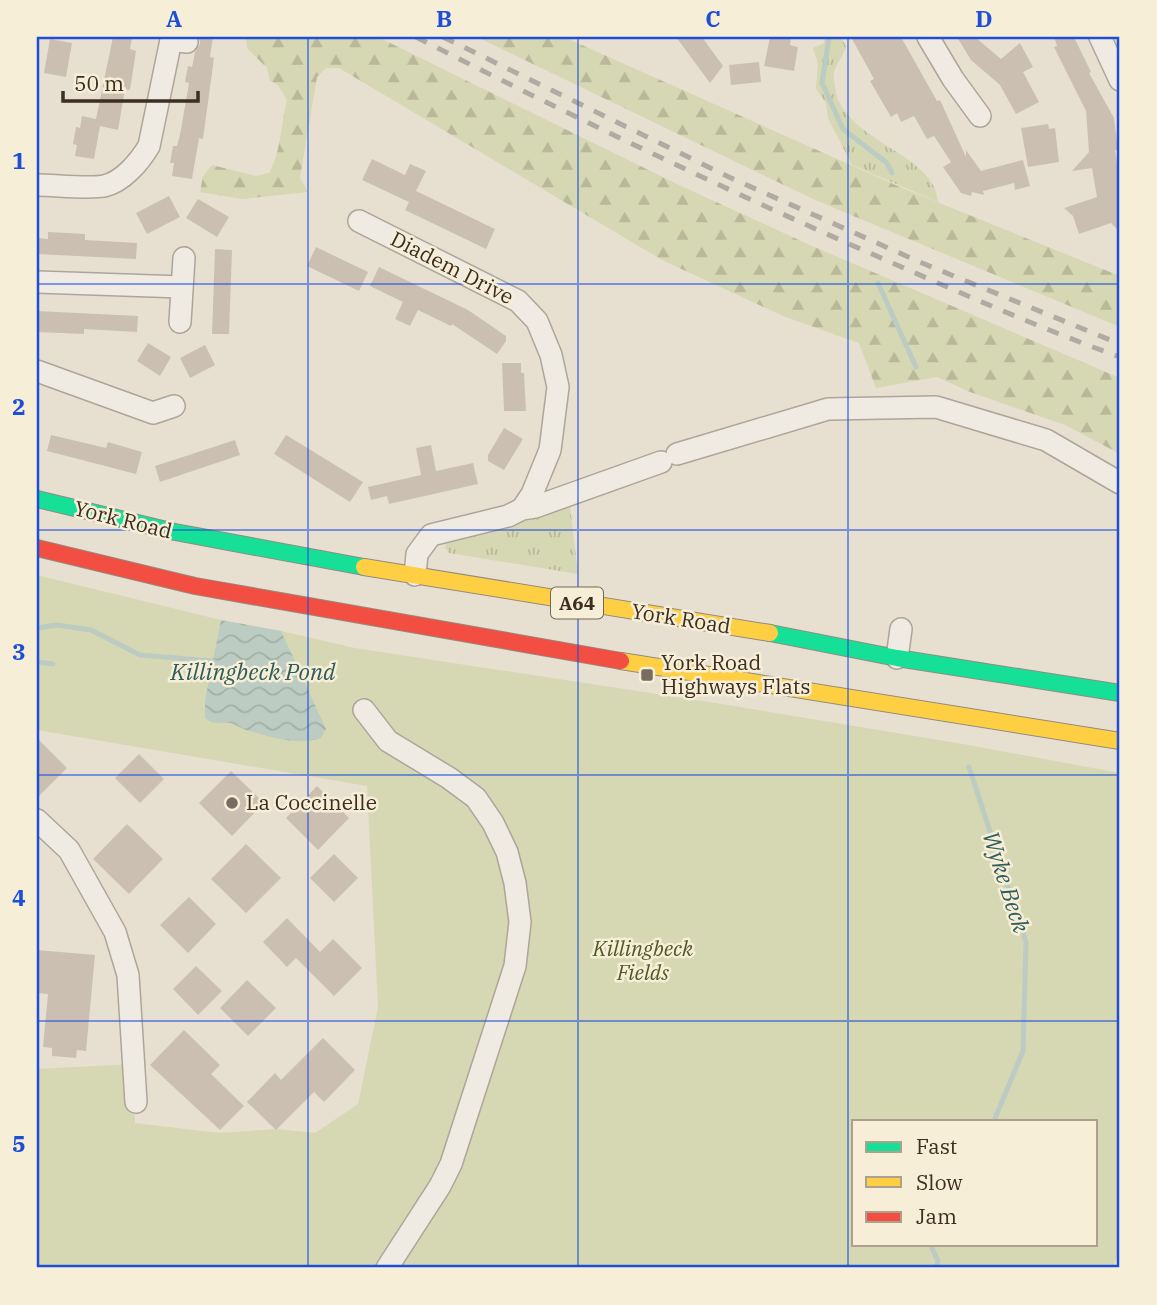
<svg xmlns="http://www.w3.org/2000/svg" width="1157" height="1305" font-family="'IBM Plex Serif',serif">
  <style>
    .grass { fill: url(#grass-tufts) }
    .forest { fill: url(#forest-firs) }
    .park { fill: #d6d7b3; fill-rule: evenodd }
    .water { fill: url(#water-waves) }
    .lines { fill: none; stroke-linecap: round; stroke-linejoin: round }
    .stream { stroke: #bcccc2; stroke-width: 5 }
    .building { fill: #cbbfb2 }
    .street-casing { stroke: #ada599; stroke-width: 24 }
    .fast-casing { stroke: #928b80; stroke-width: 18 }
    .slow-casing { stroke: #928b80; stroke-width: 18 }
    .jam-casing { stroke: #928b80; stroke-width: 18 }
    .street { stroke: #efebe3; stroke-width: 21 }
    .fast { stroke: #16e098; stroke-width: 16 }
    .slow { stroke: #ffcf43; stroke-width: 16 }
    .jam { stroke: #f24e42; stroke-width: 16 }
    .rail { stroke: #afaaa2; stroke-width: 5; stroke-dasharray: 12 12; stroke-linecap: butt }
    .grid { fill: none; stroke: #1d4ed8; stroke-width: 2; stroke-opacity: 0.55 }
    .poi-dot { fill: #786c5e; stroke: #f7eed8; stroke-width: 2.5 }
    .labels { text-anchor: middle; stroke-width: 5; stroke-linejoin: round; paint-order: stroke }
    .shield { fill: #f7eed8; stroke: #756857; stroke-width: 2 }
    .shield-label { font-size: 19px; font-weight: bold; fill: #3d2e20 }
    .street-label { font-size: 21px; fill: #3d2e20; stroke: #f7eed8 }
    .poi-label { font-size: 21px; fill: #3d2e20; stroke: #f7eed8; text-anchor: start }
    .park-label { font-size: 21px; font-style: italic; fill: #4d5a26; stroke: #f7eed8 }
    .water-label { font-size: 23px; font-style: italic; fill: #2f5d5a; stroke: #f7eed8 }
    .neatline { fill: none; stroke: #1d4ed8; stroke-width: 2.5 }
    .grid-label { font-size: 23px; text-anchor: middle; font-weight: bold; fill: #1d4ed8 }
  </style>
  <defs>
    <pattern id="grass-tufts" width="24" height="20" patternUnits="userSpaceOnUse" patternTransform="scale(1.75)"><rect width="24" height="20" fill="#d6d7b3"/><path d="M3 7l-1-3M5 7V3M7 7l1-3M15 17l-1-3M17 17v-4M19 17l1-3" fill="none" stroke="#b9b99a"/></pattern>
    <pattern id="forest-firs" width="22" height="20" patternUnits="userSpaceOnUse" patternTransform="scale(1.75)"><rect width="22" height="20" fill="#d6d7b3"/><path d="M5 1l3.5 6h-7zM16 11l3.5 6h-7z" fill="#b9b99a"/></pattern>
    <pattern id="water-waves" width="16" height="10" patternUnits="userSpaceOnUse" patternTransform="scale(1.75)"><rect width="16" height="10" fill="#bcccc2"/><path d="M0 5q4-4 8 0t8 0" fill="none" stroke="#a2b0a6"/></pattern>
  </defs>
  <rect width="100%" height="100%" fill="#e7e0d1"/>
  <path class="grass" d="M825,37H841L846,47C843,56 837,63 834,72C833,76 835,83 835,88C842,141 936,153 938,202L852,165L828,118L826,103L816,89L818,63L813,48L824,43Z
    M570,506L578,574L449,553L445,548L447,540L501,528Z"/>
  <path class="forest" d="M246,37H378L679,185L810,245L1120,378V454L1065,425L970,392L937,377L876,388L859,343L783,316L662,260L339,68H326L317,77L300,178L308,192L242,199L200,192L203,176L212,165L256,176L269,173C281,152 281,124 287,100L278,85L270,81L267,68L247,48Z
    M477,37H564L900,187L1120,276V327L815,200Z"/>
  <path class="park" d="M37,575L221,620L281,631L355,648L722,704L963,744L1120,773V1247L1113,1268H37V1069L134,1064L135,1123L219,1133L277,1129L315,1133L358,1104L378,1007L367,786L37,730ZM854,1121H1096V1244H854Z"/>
  <path class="water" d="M221,620L281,631L326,729L321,738C296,746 270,737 246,730C241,728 235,724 230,723C220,722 214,726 205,718V700Z"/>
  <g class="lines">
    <path class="stream" d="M829,37L822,83L843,129L887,163L892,173
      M878,283L916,367
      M37,628L57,625L91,630L140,655L213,661
      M37,662L53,664
      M969,767L1026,942L1023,1051L994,1121
      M930,1244L938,1261L936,1268"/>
  </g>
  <path class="building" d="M113,37H132L130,49L136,51L130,90L125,89L118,130L100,126L94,159L75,156L77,145L73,144L76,127L80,128L82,116L96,119Z
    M199,37H213L210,57L214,58L203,139L199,138L192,179L172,176L174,163H170L173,146H177L180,135L189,83L185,82L188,66L192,67L195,52L200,44Z
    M676,37H702L723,66L710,83Z
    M770,37H791L790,45L798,47L794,71L764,66Z
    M851,37H901L937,101L940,100L966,157V150L981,171L1023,160L1030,186L1015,190L1014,183L983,191L984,195L972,192L971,196L961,193L943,167L951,162L934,136L927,139L914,116L901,122L897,113L891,117L870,81L874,79Z
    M957,37H975L1001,59L1020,43L1033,67L1023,72L1039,102L1016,114L1000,85L971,60Z
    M1054,37H1074L1091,72L1089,73L1114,118L1118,150H1115L1120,183V232L1111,223L1079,234L1073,216L1064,208L1097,197L1092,168L1072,171L1089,152L1086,111L1054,47L1057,46Z
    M50,39L72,43L66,77L44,73Z
    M759,62L761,82L731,85L729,65Z
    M1048,124L1049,129L1055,128L1059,162L1028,167L1021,128Z
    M372,159L405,175L410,164L426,171L416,191L495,229L486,249L405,210L409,202L362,180Z
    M169,196L180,217L147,234L136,213Z
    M198,199L229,217L217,237L186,218Z
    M48,232L85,234V240L137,243L136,259L37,254V238L48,239Z
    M316,247L368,272L359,291L307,266Z
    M215,249L232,250L229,334H212Z
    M379,267L468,310L506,336V341L497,354L452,324L451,326L418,310L410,326L395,319L403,302L370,286Z
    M37,311L138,316L137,332L84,329V334L37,332Z
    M148,343L171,357L160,376L137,361Z
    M205,345L215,365L190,378L180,358Z
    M502,363H521V373H524L526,411H504Z
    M504,428L523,439L504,470L488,461V455Z
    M51,435L106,448L108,442L142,452L136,474L47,451Z
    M286,435L363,482L350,502L274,454Z
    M235,440L240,455L160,482L155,466Z
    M431,445L436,471L473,463L478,484L389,504L387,496L371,500L368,487L421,475L416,448Z
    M37,738L67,768L37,798Z
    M139,754L164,779L140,803L115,778Z
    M231,771L264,803L232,836L199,803Z
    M317,786L349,818L318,850L286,818Z
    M127,824L163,859L129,894L93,859Z
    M246,844L281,878L246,913L211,879Z
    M334,854L358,878L334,902L310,878Z
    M189,897L216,924L188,953L160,925Z
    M287,918L320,952L333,939L362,968L334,996L296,958L287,967L263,942Z
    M37,950L95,955L86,1051L77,1050L76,1058L52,1056V1048L43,1047L48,994L37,993Z
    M196,966L222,991L198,1015L173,989Z
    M247,980L276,1008L248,1036L220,1008Z
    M184,1030L220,1065L211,1074L244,1106L220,1130L150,1065Z
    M323,1038L355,1070L324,1102L314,1092L276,1130L247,1102L275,1073L281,1080Z"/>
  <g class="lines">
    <g class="street-casing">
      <path id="street" d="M928,37L953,79L980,116
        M1100,37L1120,80
        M37,185C55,185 87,189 104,186C123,182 140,161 149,146L171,40L187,42
        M359,221L518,301L537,321L551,355L558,387L550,450L532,494L522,509L508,516L431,535L417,554L415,575
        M37,282L182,287
        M180,322L184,258
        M37,371L153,413L174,406
        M677,454L828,409L936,407L1046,440L1120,483
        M522,509L535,507L661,462
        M897,658L901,629
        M364,710L388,741L449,778L476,798L493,823L507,852L515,883L520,922L515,966L451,1164L440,1186L387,1268
        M37,820L69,850L115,932L128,975L136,1102"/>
    </g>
    <g class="fast-casing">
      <path id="fast" d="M37,499L175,532L364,567
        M770,633L897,658L1120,693"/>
    </g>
    <g class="slow-casing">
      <path id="slow" d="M364,567L770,633
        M621,661L1120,741"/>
    </g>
    <g class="jam-casing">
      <path id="jam" d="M37,548L195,586L621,661"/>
    </g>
    <use href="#street" class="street"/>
    <use href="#fast" class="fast"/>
    <use href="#slow" class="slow"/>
    <use href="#jam" class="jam"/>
    <path class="rail" d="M416,37C561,111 707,181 856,247C943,285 1031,325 1120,357
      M443,37L731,178L922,263L1120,344"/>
  </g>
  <path class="grid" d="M308,37V1268M578,37V1268M848,37V1268M37,284H1120M37,530H1120M37,775H1120M37,1021H1120"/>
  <g class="poi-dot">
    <rect x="640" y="668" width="14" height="14" rx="3.5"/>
    <circle cx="232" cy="803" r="7"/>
  </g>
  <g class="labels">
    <rect class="shield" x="551" y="587.5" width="52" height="31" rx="5"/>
    <g class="shield-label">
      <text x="577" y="610">A64</text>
    </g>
    <g class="street-label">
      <text transform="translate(452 268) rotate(27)" y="7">Diadem Drive</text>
      <text transform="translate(123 520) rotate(14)" y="7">York Road</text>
      <text transform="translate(681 619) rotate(9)" y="7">York Road</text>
    </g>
    <g class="poi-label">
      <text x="661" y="670">York Road<tspan x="661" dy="24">Highways Flats</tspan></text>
      <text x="246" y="810">La Coccinelle</text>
    </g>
    <g class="park-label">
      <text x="643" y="956">Killingbeck<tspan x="643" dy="24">Fields</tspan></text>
    </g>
    <g class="water-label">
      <text x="253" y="680">Killingbeck Pond</text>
      <text transform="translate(1006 882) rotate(72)" y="8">Wyke Beck</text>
    </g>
  </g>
  <rect width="1157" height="1305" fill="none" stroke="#f7eed8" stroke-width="77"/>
  <rect x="852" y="1120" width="245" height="126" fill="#f7eed8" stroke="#ada18e" stroke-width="2"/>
  <rect x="866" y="1142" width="35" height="10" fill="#16e098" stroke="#ada18e" stroke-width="2"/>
  <text x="916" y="1154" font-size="21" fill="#3d2e20">Fast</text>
  <rect x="866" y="1177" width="35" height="10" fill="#ffcf43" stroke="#ada18e" stroke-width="2"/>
  <text x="916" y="1190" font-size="21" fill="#3d2e20">Slow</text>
  <rect x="866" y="1212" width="35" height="10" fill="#f24e42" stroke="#ada18e" stroke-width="2"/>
  <text x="916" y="1224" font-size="21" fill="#3d2e20">Jam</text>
  <path d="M63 91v10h135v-10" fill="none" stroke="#3d2e20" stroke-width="3.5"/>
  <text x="74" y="91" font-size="21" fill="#3d2e20" stroke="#f7eed8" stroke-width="5" paint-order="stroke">50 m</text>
  <rect x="38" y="38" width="1080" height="1228" class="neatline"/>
  <g class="grid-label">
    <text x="174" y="27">A</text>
    <text x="444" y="27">B</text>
    <text x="713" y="27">C</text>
    <text x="984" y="27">D</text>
    <text x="19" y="169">1</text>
    <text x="19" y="415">2</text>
    <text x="19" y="660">3</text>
    <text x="19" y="906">4</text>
    <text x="19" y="1152">5</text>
  </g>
</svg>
